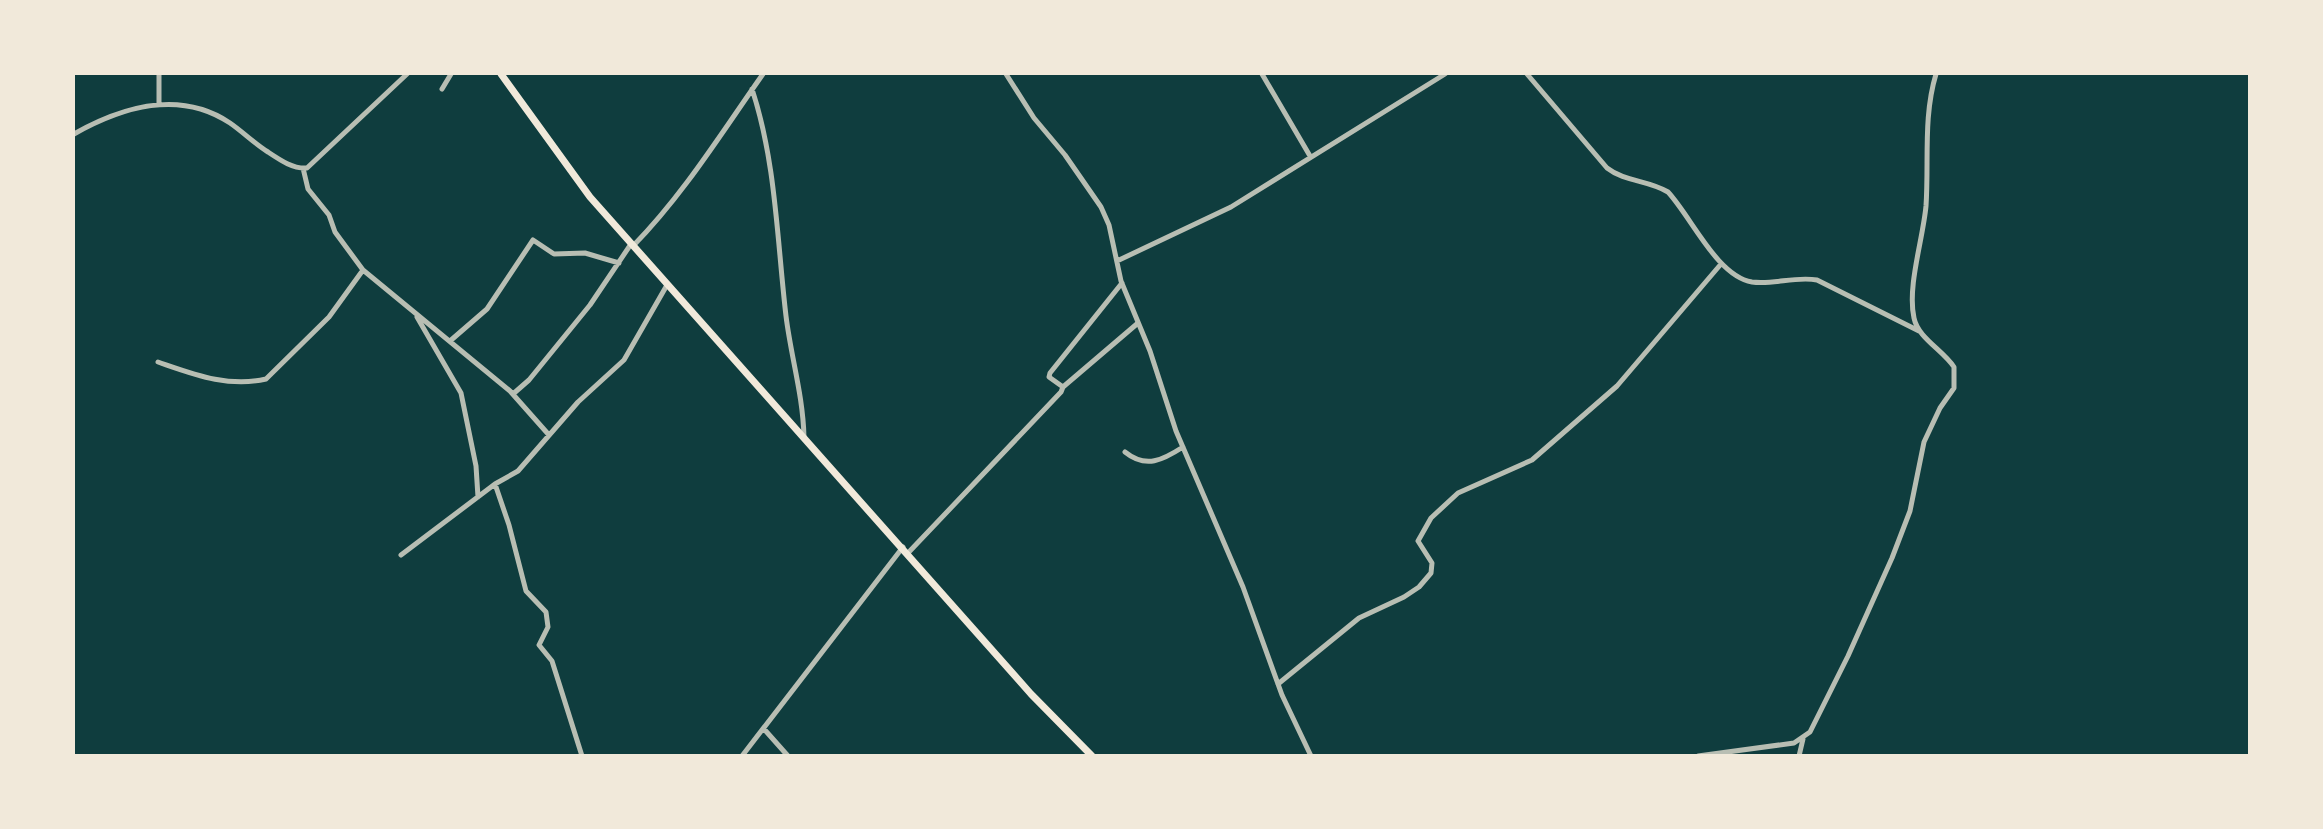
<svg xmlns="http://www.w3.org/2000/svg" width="2323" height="829" font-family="'Public Sans',sans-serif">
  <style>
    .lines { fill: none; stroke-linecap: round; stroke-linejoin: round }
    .minor { stroke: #b8beb3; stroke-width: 5 }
    .secondary { stroke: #f1e9da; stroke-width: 7 }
  </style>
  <rect width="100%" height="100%" fill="#0f3d3e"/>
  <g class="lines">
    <path class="minor" d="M1006,74L1034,118L1065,155L1101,207L1109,225L1121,281L1150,351L1176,431L1243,587L1282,695L1311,756
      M1262,74L1310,156
      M1527,74L1607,168C1625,182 1648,180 1668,192C1692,218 1717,276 1752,282C1774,285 1795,276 1817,280L1919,331
      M442,89L451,74
      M752,89C776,162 777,240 786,316C791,357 803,395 804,437
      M159,104V74
      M74,134C122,107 179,89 230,123C243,132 255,144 268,152C280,160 293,169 307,168L407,74
      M303,168L308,189L329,215L335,232L363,270L510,391L549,435
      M633,246C684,194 722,132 763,74
      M1117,261L1231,207L1445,74
      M417,317L461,393L476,466L478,497
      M450,341L487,309L533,240L554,254L585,253L619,263
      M158,362C193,374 228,388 266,379L329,317L363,270
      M1063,387L1138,323
      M513,394L529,380L590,305L631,244
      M1125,452C1146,469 1163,460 1183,447
      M495,484L509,525L526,591L546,612L548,627L539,645L552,661L582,756
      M908,553L1061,392L1063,387L1049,377L1050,373L1122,283
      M401,555L495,484L518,471L578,402L624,360L667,285
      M1278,684L1359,618L1404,597L1419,587L1431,573L1432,563L1418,541L1431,518L1458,493L1532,460L1617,386L1721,264
      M764,729L788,756
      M742,756L903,547
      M1698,756L1794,743L1810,732L1848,656L1892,558L1910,511L1924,442L1940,408L1954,388V367C1943,350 1918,338 1914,318C1907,287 1923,239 1926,206C1929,161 1923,117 1936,74
      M1799,756L1803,739"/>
    <path class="secondary" d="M501,74L590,197L1031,694L1092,756"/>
  </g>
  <rect width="2323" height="829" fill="none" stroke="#f1e9da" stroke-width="150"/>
</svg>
